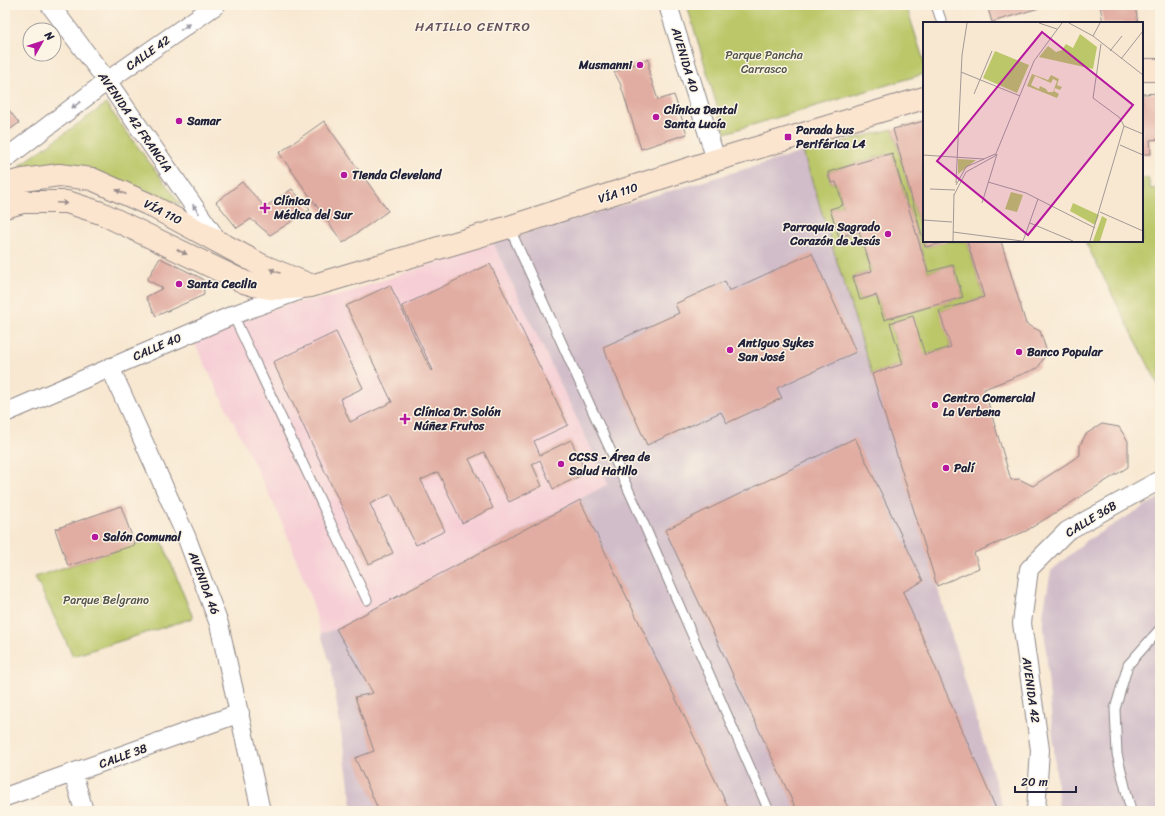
<svg xmlns="http://www.w3.org/2000/svg" width="1165" height="816" font-family="Sriracha,sans-serif">
  <style>
    .built { fill: #f6cfd6 }
    .industrial { fill: #d1bdc9 }
    .green { fill: #bbc769; stroke: #6e7452; fill-rule: evenodd }
    .building { fill: #e1aca1 }
    .lines { fill: none; stroke-linecap: round; stroke-linejoin: round }
    .lane-casing { stroke: #8d8586; stroke-width: 11 }
    .street-casing { stroke: #8d8586; stroke-width: 20 }
    .secondary-casing { stroke: #8d8586; stroke-width: 24 }
    .lane { stroke: #fff; stroke-width: 9 }
    .street { stroke: #fff; stroke-width: 18 }
    .secondary { stroke: #fce5cf; stroke-width: 22 }
    .oneway { fill: #9c9ca7 }
    .oneway2 { fill: #9a8d8c }
    .poi-dot { fill: #b5179e; stroke: #fcf5e5; stroke-width: 1.5 }
    .labels { text-anchor: middle; stroke-width: 3; stroke-linejoin: round; paint-order: stroke }
    .street-label { font-size: 12px; fill: #22223b; stroke: #fcf5e5 }
    .park-label { font-size: 12px; fill: #505449; stroke: #fcf5e5 }
    .poi-label { font-size: 12px; font-weight: bold; fill: #22223b; stroke: #fcf5e5; text-anchor: start }
    .neighbourhood-label { font-size: 13px; letter-spacing: 1px; fill: #65525f; stroke: #fcf5e5 }
    .inset-road { fill: none; stroke: #a29996; stroke-width: 1 }
    .view { fill: #b5179e; fill-opacity: 0.15; stroke: #b5179e; stroke-width: 2 }
    .inset-edge { fill: none; stroke: #22223b; stroke-width: 2 }
  </style>
  <rect width="100%" height="100%" fill="#fcf5e5"/>
  <filter id="ink" filterUnits="userSpaceOnUse"><feTurbulence type="fractalNoise" baseFrequency=".025" numOctaves="2"/><feDisplacementMap in="SourceGraphic" scale="8" xChannelSelector="R" yChannelSelector="G"/><feConvolveMatrix kernelMatrix="1 2 1 2 8 2 1 2 1" color-interpolation-filters="sRGB"/></filter>
  <filter id="wash" filterUnits="userSpaceOnUse"><feTurbulence type="fractalNoise" baseFrequency=".012" numOctaves="4" result="noise"/><feDisplacementMap in="SourceGraphic" scale="16" xChannelSelector="R" yChannelSelector="G"/><feGaussianBlur stdDeviation="0.9" result="paint"/><feColorMatrix in="noise" values="0 0 0 0 0 0 0 0 0 0 0 0 0 0 0 0 0 1.4 0 .05"/><feComposite in="paint" operator="in"/></filter>
  <g filter="url(#wash)">
    <rect width="100%" height="100%" fill="#f8e8d2"/>
    <path class="built" d="M493,243L608,484L336,629L321,634L311,598L280,517L193,340L287,304L334,297Z"/>
    <path class="industrial" d="M803,152L886,416L1004,811H353L331,666L321,634L336,629L608,484L493,243Z
      M1160,497V811H1059L1043,614L1051,571L1086,541Z"/>
    <path class="green" d="M687,5H906L924,62V74L725,133Z
      M106,104L181,205L94,171L19,166Z
      M893,129L925,247L950,241H967L984,297L940,311L951,347L925,355L890,323L903,364L872,374L803,152ZM892,153L928,272L953,265L963,297L884,320L876,295L860,300L853,277L872,271L859,231L839,237L831,209L843,205L836,182L831,183L828,172Z
      M1142,178H1148L1151,189L1160,188V388L1085,241H1142Z
      M160,536L193,618L73,656L35,577Z"/>
    <g id="blocks">
      <path class="building" d="M987,5H1049L992,22Z
        M1100,5H1135L1138,23H1103Z
        M649,59V73L658,100L674,95L687,134L641,149L620,83L614,72Z
        M1160,93V139L1150,140L1151,154H1142V94Z
        M5,105L19,123L5,133Z
        M324,121L388,211L343,243L279,153Z
        M924,121V241L948,242L925,247L893,129Z
        M892,153L928,272L953,265L963,297L884,320L876,295L860,300L853,277L872,271L859,231L839,237L830,209L843,205L836,182L831,183L828,172Z
        M242,182L265,207L292,189L310,210L270,235L251,219L237,228L216,202Z
        M967,241H1001L1026,324L1040,331L1047,352L1038,368L984,389L1011,480L1019,479L1033,486L1080,455V445L1086,434L1102,424L1119,427L1128,441V467L1026,531L974,553L979,568L937,586L872,374L903,364L890,323L913,316L925,355L951,347L939,311L984,297Z
        M812,253L856,352L777,388L782,398L727,423L721,412L647,445L603,347L679,313L675,304L725,281L729,291Z
        M160,258L203,279L204,295L156,316L146,297L163,288L147,280Z
        M490,264L568,425L534,441L540,455L571,440L586,473L553,489L540,460L532,464L542,486L509,502L484,452L469,459L493,508L462,523L438,472L421,480L445,531L416,545L391,494L370,504L393,553L369,564L273,362L336,332L363,388L340,399L350,422L392,402L346,306L390,285L431,371L433,370L402,306Z
        M855,438L923,581L903,592L997,811H797L665,530Z
        M580,500L730,811H379L355,758L374,751L355,697L373,693L336,629Z
        M121,506L135,545L68,566L55,529Z"/>
    </g>
  </g>
  <g filter="url(#ink)">
    <use href="#blocks" fill-opacity="0" stroke="#8d8586" stroke-width="1"/>
    <g class="lines">
      <g class="lane-casing">
        <path id="lane" d="M936,5L942,23
          M509,227L639,513L769,811
          M233,315L367,600
          M1131,811L1117,754L1115,709L1128,665L1160,629"/>
      </g>
      <g class="street-casing">
        <path id="street" d="M50,5L107,81L218,241
          M668,5L716,160
          M5,159L107,81L216,5
          M110,367L186,536L219,624L261,811
          M5,413L233,315L298,291
          M73,773L84,811
          M5,797L240,713
          M1036,811L1040,750L1022,623L1029,569L1067,531L1160,480"/>
      </g>
      <g class="secondary-casing">
        <path id="secondary" d="M1142,70H1160
          M5,184L23,180L59,175L92,179L148,204L261,265L310,285
          M5,207L23,202H67L101,213L244,282C271,291 283,289 311,286L509,227L716,160L924,98"/>
      </g>
      <use href="#lane" class="lane"/>
      <use href="#street" class="street"/>
      <use href="#secondary" class="secondary"/>
    </g>
    <defs><path id="oneway-solid" d="M-6-.8H1V-3.2L6.5 0L1 3.2V.8H-6Z"/></defs>
    <g class="oneway">
      <use href="#oneway-solid" transform="translate(185 27) rotate(-35)"/>
      <use href="#oneway-solid" transform="translate(76 105) rotate(143)"/>
      <use href="#oneway-solid" transform="translate(196 209) rotate(-125)"/>
    </g>
    <g class="oneway2">
      <use href="#oneway-solid" transform="translate(121 192) rotate(-156)"/>
      <use href="#oneway-solid" transform="translate(62 203) rotate(3)"/>
      <use href="#oneway-solid" transform="translate(182 252) rotate(26)"/>
      <use href="#oneway-solid" transform="translate(275 271) rotate(-158)"/>
    </g>
  </g>
  <g class="poi-dot">
    <circle cx="640" cy="65" r="4"/>
    <circle cx="656" cy="117" r="4"/>
    <circle cx="179" cy="121" r="4"/>
    <rect x="784" y="133" width="8" height="8" rx="2"/>
    <circle cx="344" cy="175" r="4"/>
    <path d="M263 202h4v4h4v4h-4v4h-4v-4h-4v-4h4z"/>
    <circle cx="888" cy="234" r="4"/>
    <circle cx="179" cy="284" r="4"/>
    <circle cx="730" cy="350" r="4"/>
    <circle cx="1019" cy="352" r="4"/>
    <circle cx="935" cy="405" r="4"/>
    <path d="M403 413h4v4h4v4h-4v4h-4v-4h-4v-4h4z"/>
    <circle cx="561" cy="464" r="4"/>
    <circle cx="946" cy="468" r="4"/>
    <circle cx="95" cy="537" r="4"/>
  </g>
  <g class="labels">
    <g class="street-label">
      <text transform="translate(148 53) rotate(-35)" y="4">CALLE 42</text>
      <text transform="translate(685 60) rotate(73)" y="4">AVENIDA 40</text>
      <text transform="translate(135 122) rotate(55)" y="4">AVENIDA 42 FRANCIA</text>
      <text transform="translate(618 193) rotate(-18)" y="4">VÍA 110</text>
      <text transform="translate(163 212) rotate(27)" y="4">VÍA 110</text>
      <text transform="translate(157 347) rotate(-23)" y="4">CALLE 40</text>
      <text transform="translate(1091 519) rotate(-31)" y="4">CALLE 36B</text>
      <text transform="translate(204 583) rotate(69)" y="4">AVENIDA 46</text>
      <text transform="translate(1031 690) rotate(82)" y="4">AVENIDA 42</text>
      <text transform="translate(123 756) rotate(-20)" y="4">CALLE 38</text>
    </g>
    <g class="park-label">
      <text x="764" y="59">Parque Pancha<tspan x="764" dy="14">Carrasco</tspan></text>
      <text x="106" y="604">Parque Belgrano</text>
    </g>
    <g class="poi-label">
      <text x="632" y="69" text-anchor="end">Musmanni</text>
      <text x="664" y="114">Clínica Dental<tspan x="664" dy="14">Santa Lucía</tspan></text>
      <text x="187" y="125">Samar</text>
      <text x="796" y="134">Parada bus<tspan x="796" dy="14">Periférica L4</tspan></text>
      <text x="352" y="179">Tienda Cleveland</text>
      <text x="274" y="205">Clínica<tspan x="274" dy="14">Médica del Sur</tspan></text>
      <text x="880" y="231" text-anchor="end">Parroquia Sagrado<tspan x="880" dy="14">Corazón de Jesús</tspan></text>
      <text x="187" y="288">Santa Cecilia</text>
      <text x="738" y="347">Antiguo Sykes<tspan x="738" dy="14">San José</tspan></text>
      <text x="1027" y="356">Banco Popular</text>
      <text x="943" y="402">Centro Comercial<tspan x="943" dy="14">La Verbena</tspan></text>
      <text x="414" y="416">Clínica Dr. Solón<tspan x="414" dy="14">Núñez Frutos</tspan></text>
      <text x="569" y="461">CCSS - Área de<tspan x="569" dy="14">Salud Hatillo</tspan></text>
      <text x="954" y="472">Palí</text>
      <text x="103" y="541">Salón Comunal</text>
    </g>
    <g class="neighbourhood-label">
      <text x="473" y="31">HATILLO CENTRO</text>
    </g>
  </g>
  <g transform="translate(923 22)">
    <rect width="220" height="220" fill="#f8e8d2"/>
    <path d="M157,12L174,25L170,47L116,35L125,24L133,30L139,28L143,22L150,26ZM72,29L106,43L94,71L60,56ZM109,52L125,58L128,53L136,57L134,63L139,65L137,68L132,66L131,69L136,72L134,76L104,64ZM112,54L128,61L130,57L134,59L130,70H125L123,67L117,64L116,67L108,63ZM35,137L53,138L35,152ZM88,170L100,173L94,190L82,187ZM150,181L176,193L172,203L147,189ZM179,194L184,197L177,219H170Z" fill="#bbc769" fill-rule="evenodd"/>
    <path class="inset-road" d="M116,1L134,7M146,1L170,14L220,53M170,14L177,1M178,22L170,76L197,96L201,104L220,112M187,29L199,14M198,37L220,9M38,50L97,74M51,72L69,29M197,123L220,133M0,133L61,137M65,160L103,171L172,206M33,161L39,33L44,1M33,163L43,145L72,132M7,167L32,168M31,173L43,150L72,134L111,39L139,1M59,181L74,132M177,190L220,209M0,198L29,200M107,201L150,219M30,210L99,219M30,219L31,172M100,219L115,177M167,219L201,104"/>
    <path class="view" d="M119,10L210,83L105,213L14,139Z"/>
    <rect width="220" height="220" class="inset-edge"/>
  </g>
  <rect width="1165" height="816" fill="none" stroke="#fcf5e5" stroke-width="20"/>
  <g transform="translate(42 42) rotate(51)"><circle r="19" fill="#fcf5e5" stroke="#a5a1a1"/>
  <path d="M0-3L7 15L0 10L-7 15Z" fill="#b5179e"/>
  <text y="-6" font-size="11" font-weight="bold" text-anchor="middle" fill="#22223b">N</text>
  </g>
  <path d="M1015 786v6h61v-6" fill="none" stroke="#22223b" stroke-width="2"/>
  <text x="1021" y="786" font-size="12" fill="#22223b" stroke="#fcf5e5" stroke-width="3" paint-order="stroke">20 m</text>
</svg>
